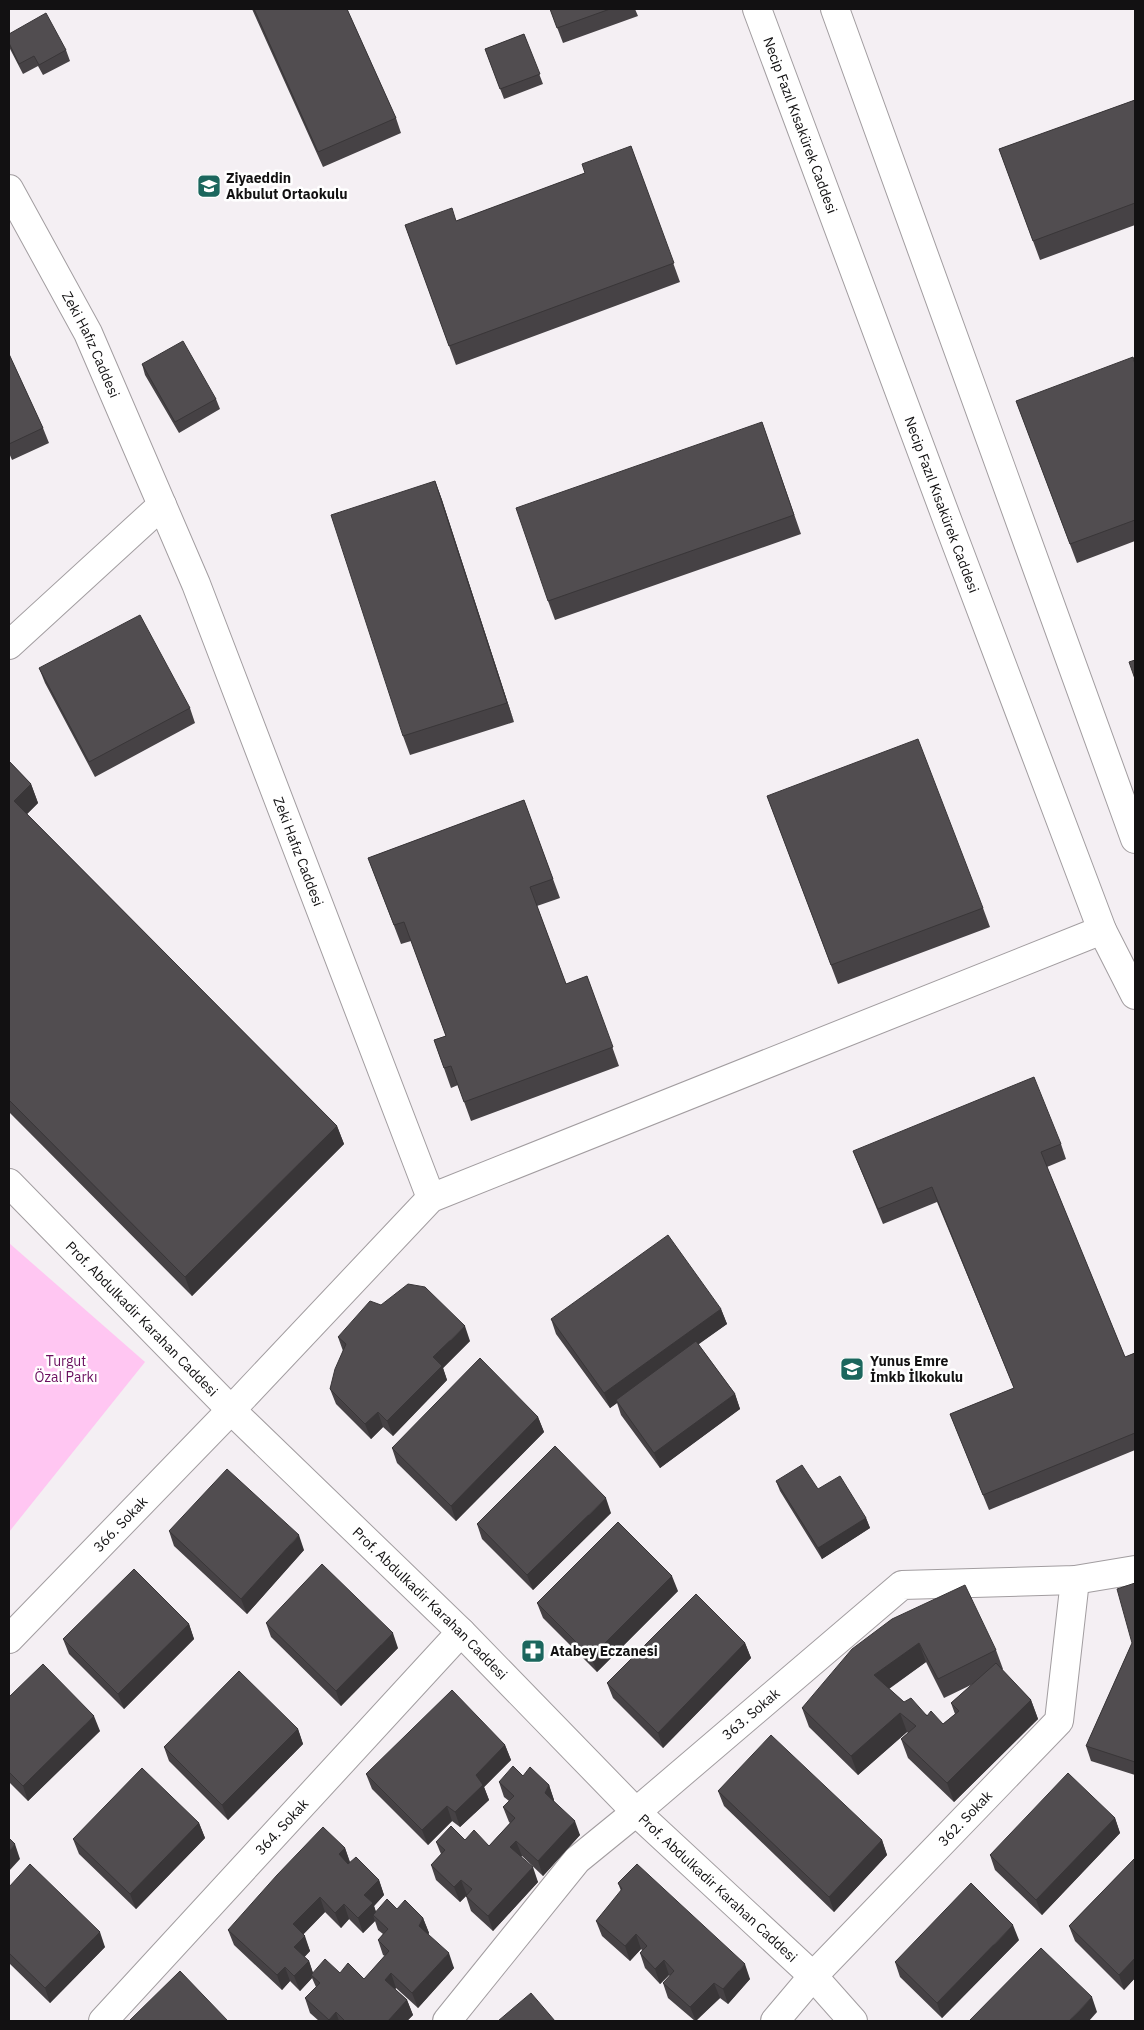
<svg xmlns="http://www.w3.org/2000/svg" width="1144" height="2030" font-family="'IBM Plex Sans',sans-serif">
  <style>
    .green { fill: #ffc6f2 }
    .lines { fill: none; stroke-linecap: round; stroke-linejoin: round }
    .street-casing { stroke: #a29da0; stroke-width: 30 }
    .secondary-casing { stroke: #a29da0; stroke-width: 30 }
    .street { stroke: #fff; stroke-width: 28 }
    .secondary { stroke: #fff; stroke-width: 28 }
    .wall { fill: #464245; fill-rule: evenodd }
    .shaded-wall { fill: #393638 }
    .building { fill: #514d50; stroke: #393638 }
    .labels { text-anchor: middle; stroke-width: 5; stroke-linejoin: round; paint-order: stroke }
    .street-label { font-size: 14px; fill: #121112; stroke: #fff }
    .poi-label { font-size: 14px; font-weight: bold; fill: #121112; stroke: #fff; text-anchor: start }
    .park-label { font-size: 14px; fill: #6a0f5e; stroke: #fff }
  </style>
  <rect width="100%" height="100%" fill="#f4eff3"/>
  <path class="green" d="M9,1243L145,1362L9,1532Z"/>
  <g class="lines">
    <g class="street-casing">
      <g id="street">
        <path id="s1" d="M9,1639L231,1410"/>
        <path id="s2" d="M103,2021L461,1632"/>
        <path id="s3" d="M447,2021L577,1860L636,1812L902,1585L1075,1580L1135,1570"/>
        <path id="s4" d="M775,2021L813,1976L1059,1721L1075,1580"/>
      </g>
    </g>
    <g class="secondary-casing">
      <g id="secondary">
        <path id="s5" d="M757,9L948,522L1102,930L1135,995"/>
        <path d="M835,9L1135,839"/>
        <path id="s6" d="M9,189L88,333L196,584L431,1198"/>
        <path d="M9,645L162,505"/>
        <path id="s7" d="M9,1183L231,1410L461,1632L636,1812L813,1976L853,2021"/>
        <path d="M231,1410L431,1198L1102,930"/>
      </g>
    </g>
    <use href="#street" class="street"/>
    <use href="#secondary" class="secondary"/>
  </g>
  <path class="wall" d="M252,9H347L396,118L401,133L323,167Z
    M550,9H635L638,16L563,43Z
    M9,34L66,50L70,61L43,75L38,66L23,74L9,47Z
    M524,34L543,84L504,99L485,49Z
    M1135,100V225L1040,260L999,149Z
    M631,146L680,282L456,365L405,225L456,221L585,173Z
    M9,354L43,428L49,443L12,460L9,453Z
    M142,364L216,399L220,409L179,433L145,375Z
    M1135,364V541L1077,563L1016,401Z
    M762,422L801,534L555,620L548,601Z
    M435,481L442,500L514,722L410,755L403,736Z
    M39,668L190,708L195,723L95,777L45,683Z
    M9,761L31,784L38,803L27,814L337,1126L344,1144L192,1296L9,1112Z
    M767,796L983,908L990,927L838,984Z
    M524,800L560,898L537,906L566,984L587,976L619,1066L471,1121L458,1085L451,1088L434,1040L446,1036L411,941L401,944L368,858Z
    M1061,1144L1066,1159L1047,1167L1125,1357L1135,1353V1450L989,1510L950,1414L1014,1388L937,1202L883,1224L853,1151Z
    M721,1309L727,1324L698,1344L735,1394L740,1409L660,1468L621,1415L617,1403L610,1408L556,1334L551,1319Z
    M338,1337L470,1341L443,1368L447,1380L393,1436L383,1427L371,1439L336,1404L330,1389L343,1351Z
    M538,1417L544,1432L456,1521L397,1463L392,1448Z
    M776,1481L818,1489L866,1518L870,1528L822,1559L780,1491Z
    M611,1513L533,1590L482,1539L477,1524Z
    M169,1531L304,1550L247,1614L174,1546Z
    M1135,1583V1775L1091,1761L1086,1746L1132,1643Z
    M678,1591L597,1672L543,1618L537,1603Z
    M892,1619L996,1650L1003,1669L1002,1670L1031,1700L1038,1719L954,1802L908,1758L901,1739L908,1733L907,1732L858,1775L809,1727L802,1708ZM926,1662L944,1698L973,1684L951,1703L955,1714L943,1724L904,1702L889,1689Z
    M266,1623L398,1648L341,1706L271,1637Z
    M189,1624L194,1639L124,1709L69,1654L63,1639Z
    M745,1643L751,1658L663,1748L613,1698L607,1683Z
    M9,1697L100,1731L28,1801L9,1782Z
    M298,1729L303,1744L228,1820L169,1761L164,1747Z
    M505,1745L511,1760L484,1787L489,1800L460,1827L452,1821L428,1845L372,1789L366,1774Z
    M523,1776L549,1785L554,1800V1801L580,1835L543,1876L522,1856H521L538,1882L493,1931L471,1911L466,1896L460,1902L436,1880L431,1865L441,1854L436,1842L465,1840L489,1846L510,1823L509,1822L503,1807L509,1801L504,1797L499,1782Z
    M718,1791L882,1840L887,1855L834,1912L724,1806Z
    M1115,1818L1120,1833L1042,1915L995,1870L990,1855Z
    M199,1823L205,1838L136,1909L79,1854L73,1839Z
    M345,1848L350,1862L379,1880L384,1895L374,1906L376,1912L397,1909L423,1918L429,1933L428,1934L454,1968L418,2008L396,1988L395,1989L407,2000L413,2015L407,2021H319L310,2013L305,1998L316,1987L312,1978L300,1991L290,1981L282,1990L234,1945L228,1930ZM325,1912L341,1928L349,1919L363,1933L375,1921L378,1930L383,1934L378,1940L383,1955L385,1956L364,1979L340,1973H313L309,1961L304,1957L310,1951L303,1934Z
    M1135,1858V1978L1124,1990L1075,1941L1069,1926Z
    M618,1883L750,1979L728,2004L720,1998L695,2021L668,1998L663,1983L670,1976L669,1975L660,1984L645,1968L640,1953L642,1950L641,1949L630,1961L602,1936L596,1921L621,1891Z
    M9,1887L105,1947L50,2003L9,1963Z
    M1019,1940L942,2018L900,1977L895,1962Z"/>
  <path class="shaded-wall" d="M435,481L442,500L514,722L507,703Z
    M31,784L38,803L21,820L14,801Z
    M337,1126L344,1144L192,1296L185,1277Z
    M721,1309L727,1324L618,1402L616,1400L617,1403L610,1408L604,1393Z
    M465,1326L470,1341L443,1368L447,1380L393,1436L387,1421L433,1357Z
    M735,1394L740,1409L660,1468L654,1453Z
    M378,1412L383,1427L371,1439L365,1424Z
    M538,1417L544,1432L456,1521L451,1506Z
    M606,1498L611,1513L533,1590L527,1575Z
    M866,1518L870,1528L822,1559L818,1548Z
    M299,1535L304,1550L247,1614L241,1599Z
    M672,1576L678,1591L597,1672L591,1657Z
    M189,1624L194,1639L124,1709L118,1694Z
    M393,1633L398,1648L341,1706L336,1691Z
    M745,1643L751,1658L663,1748L658,1733Z
    M919,1643L926,1662L881,1694L874,1675Z
    M1031,1700L1038,1719L954,1802L947,1783Z
    M900,1713L907,1732L858,1775L851,1756Z
    M94,1716L100,1731L28,1801L23,1786Z
    M298,1729L303,1744L228,1820L222,1805Z
    M505,1745L511,1760L484,1787L489,1800L460,1827L455,1812L476,1775Z
    M549,1785L554,1800L551,1808L545,1793Z
    M447,1806L452,1821L428,1845L422,1830Z
    M1115,1818L1120,1833L1042,1915L1036,1900Z
    M575,1821L580,1835L543,1876L538,1861Z
    M199,1823L205,1838L136,1909L130,1894Z
    M882,1840L887,1855L834,1912L829,1897Z
    M516,1841L522,1856L516,1862L510,1847Z
    M15,1844L20,1859L9,1871V1851Z
    M345,1848L350,1863L344,1869L339,1854Z
    M533,1867L538,1882L493,1931L488,1916Z
    M379,1880L384,1895L374,1906L378,1918L373,1915L375,1921L363,1933L358,1918L364,1895Z
    M461,1880L467,1895L460,1902L454,1887Z
    M320,1897L325,1912L299,1939L293,1924Z
    M344,1904L349,1919L341,1928L335,1913Z
    M423,1918L429,1933L425,1941L419,1926Z
    M1013,1925L1019,1940L942,2018L937,2003Z
    M100,1932L105,1947L50,2003L45,1988Z
    M636,1934L641,1949L630,1961L625,1946Z
    M305,1936L310,1951L300,1962L294,1947Z
    M449,1953L454,1968L418,2008L412,1993Z
    M1135,1958V1978L1124,1990L1119,1975Z
    M664,1960L669,1975L660,1984L655,1969Z
    M309,1961L314,1976L311,1975L312,1978L300,1991L294,1976Z
    M745,1964L750,1979L728,2004L723,1989Z
    M285,1967L290,1981L282,1990L277,1975Z
    M391,1973L396,1988L391,1995L385,1980Z
    M714,1983L720,1998L696,2021L690,2007Z
    M1092,1997L1097,2012L1089,2021H1069Z
    M407,2000L413,2015L407,2021H388Z
    M336,2012L339,2021H330L329,2020Z"/>
  <path class="building" d="M254,9H347L396,118L318,152Z
    M550,9H610L557,28Z
    M46,13L66,50L39,65L34,56L19,64L9,43V34Z
    M524,34L540,74L500,89L485,49Z
    M1135,100V203L1033,241L999,149Z
    M631,146L674,263L449,346L405,225L452,208L456,221L585,173L582,164Z
    M183,341L216,399L175,422L142,364Z
    M9,354L43,428L9,444Z
    M1133,357L1135,364V520L1070,544L1016,401Z
    M762,422L794,515L548,601L516,508Z
    M435,481L507,703L403,736L331,515Z
    M140,615L190,708L89,762L39,668Z
    M1135,660V679L1129,662Z
    M918,739L983,908L831,965L767,796Z
    M9,761L31,784L14,801L337,1126L185,1277L9,1100Z
    M524,800L553,879L530,887L566,984L587,976L613,1047L464,1102L451,1066L444,1068L434,1040L446,1036L404,922L394,925L368,858Z
    M1034,1077L1061,1144L1041,1152L1125,1357L1135,1353V1433L983,1495L950,1414L1014,1388L932,1187L878,1209L853,1151Z
    M668,1235L721,1309L604,1393L551,1319Z
    M408,1284L425,1287L465,1326L433,1357L442,1366L387,1421L378,1412L365,1424L330,1389L335,1369L346,1344L338,1337L370,1301L381,1305Z
    M696,1341L735,1394L654,1453L616,1400Z
    M480,1358L538,1417L451,1506L392,1448Z
    M555,1446L606,1498L527,1575L477,1524Z
    M802,1465L818,1489L840,1476L866,1518L818,1548L776,1481Z
    M227,1469L299,1535L241,1599L169,1531Z
    M618,1522L672,1576L591,1657L537,1603Z
    M322,1564L393,1633L336,1691L266,1623Z
    M134,1569L189,1624L118,1694L63,1639Z
    M1135,1583V1762L1086,1746L1132,1643L1117,1589Z
    M965,1585L996,1650L938,1679L919,1643L874,1675L904,1702L911,1698L927,1716L931,1711L943,1724L959,1711L951,1703L996,1663L1031,1700L947,1783L901,1739L916,1726L900,1713L851,1756L802,1708L852,1649L892,1619Z
    M696,1594L745,1643L658,1733L607,1683Z
    M43,1664L94,1716L23,1786L9,1772V1697Z
    M239,1671L298,1729L222,1805L164,1747Z
    M452,1690L505,1745L476,1775L483,1785L455,1812L447,1806L422,1830L366,1774Z
    M771,1735L882,1840L829,1897L718,1791Z
    M513,1766L523,1776L530,1767L549,1785L545,1793L575,1821L538,1861L516,1841L510,1847L533,1867L488,1916L466,1896L472,1889L461,1880L454,1887L431,1865L445,1850L436,1842L451,1826L465,1840L474,1830L489,1846L515,1818L503,1807L514,1796L499,1782Z
    M142,1768L199,1823L130,1894L73,1839Z
    M1068,1773L1115,1818L1036,1900L990,1855Z
    M323,1827L345,1848L339,1854L348,1864L356,1857L379,1880L364,1895L373,1903L358,1918L344,1904L335,1913L320,1897L293,1924L305,1936L294,1947L309,1961L294,1976L285,1967L277,1975L228,1930L277,1875Z
    M9,1838L15,1844L9,1851Z
    M1135,1858V1958L1119,1975L1069,1926Z
    M30,1864L100,1932L45,1988L9,1953V1887Z
    M637,1864L745,1964L723,1989L714,1983L690,2007L663,1983L674,1971L664,1960L655,1969L640,1953L647,1946L636,1934L625,1946L596,1921L622,1889L618,1883Z
    M971,1883L1013,1925L937,2003L895,1962Z
    M387,1899L397,1909L405,1900L423,1918L419,1926L449,1953L412,1993L391,1973L385,1980L407,2000L388,2021H345L336,2012L329,2020L305,1998L320,1983L311,1975L325,1959L340,1973L348,1963L364,1979L389,1951L378,1940L388,1929L373,1915Z
    M1041,1948L1092,1997L1069,2021H969Z
    M180,1971L228,2021H129Z
    M531,1993L555,2021H498Z"/>
  <defs>
    <g id="school-square" transform="scale(1.25)"><rect x="-9" y="-9" width="18" height="18" rx="4" fill="#1b665d" stroke="#fff"/><path d="M0-5L7-2L0 1L-7-2ZM-4 1L0 2.5L4 1V4Q0 6-4 4Z" fill="#fff"/></g>
    <g id="pharmacy-square" transform="scale(1.25)"><rect x="-9" y="-9" width="18" height="18" rx="4" fill="#1b665d" stroke="#fff"/><path d="M-2-6h4v4h4v4h-4v4h-4v-4h-4v-4h4Z" fill="#fff"/></g>
  </defs>
  <g fill-rule="evenodd">
    <use href="#school-square" x="209" y="186"/>
    <use href="#school-square" x="852" y="1369"/>
    <use href="#pharmacy-square" x="533" y="1651"/>
  </g>
  <g class="labels">
    <g class="street-label">
      <text dy="5" stroke="none"><textPath href="#s5" startOffset="124">Necip Fazıl Kısakürek Caddesi</textPath></text>
      <text dy="5" stroke="none"><textPath href="#s6" startOffset="176">Zeki Hafız Caddesi</textPath></text>
      <text dy="5" stroke="none"><textPath href="#s5" startOffset="529">Necip Fazıl Kısakürek Caddesi</textPath></text>
      <text dy="5" stroke="none"><textPath href="#s6" startOffset="724">Zeki Hafız Caddesi</textPath></text>
      <text dy="5" stroke="none"><textPath href="#s7" startOffset="190">Prof. Abdulkadir Karahan Caddesi</textPath></text>
      <text dy="5" stroke="none"><textPath href="#s1" startOffset="160">366. Sokak</textPath></text>
      <text dy="5" stroke="none"><textPath href="#s7" startOffset="595">Prof. Abdulkadir Karahan Caddesi</textPath></text>
      <text dy="5" stroke="none"><textPath href="#s3" startOffset="434">363. Sokak</textPath></text>
      <text dy="5" stroke="none"><textPath href="#s4" startOffset="278">362. Sokak</textPath></text>
      <text dy="5" stroke="none"><textPath href="#s2" startOffset="264">364. Sokak</textPath></text>
      <text dy="5" stroke="none"><textPath href="#s7" startOffset="1000">Prof. Abdulkadir Karahan Caddesi</textPath></text>
    </g>
    <g class="poi-label">
      <text x="226" y="183">Ziyaeddin<tspan x="226" dy="16">Akbulut Ortaokulu</tspan></text>
      <text x="870" y="1366">Yunus Emre<tspan x="870" dy="16">İmkb İlkokulu</tspan></text>
      <text x="550" y="1656">Atabey Eczanesi</text>
    </g>
    <g class="park-label">
      <text x="66" y="1366">Turgut<tspan x="66" dy="16">Özal Parkı</tspan></text>
    </g>
  </g>
  <rect width="1144" height="2030" fill="none" stroke="#121112" stroke-width="20"/>
</svg>
